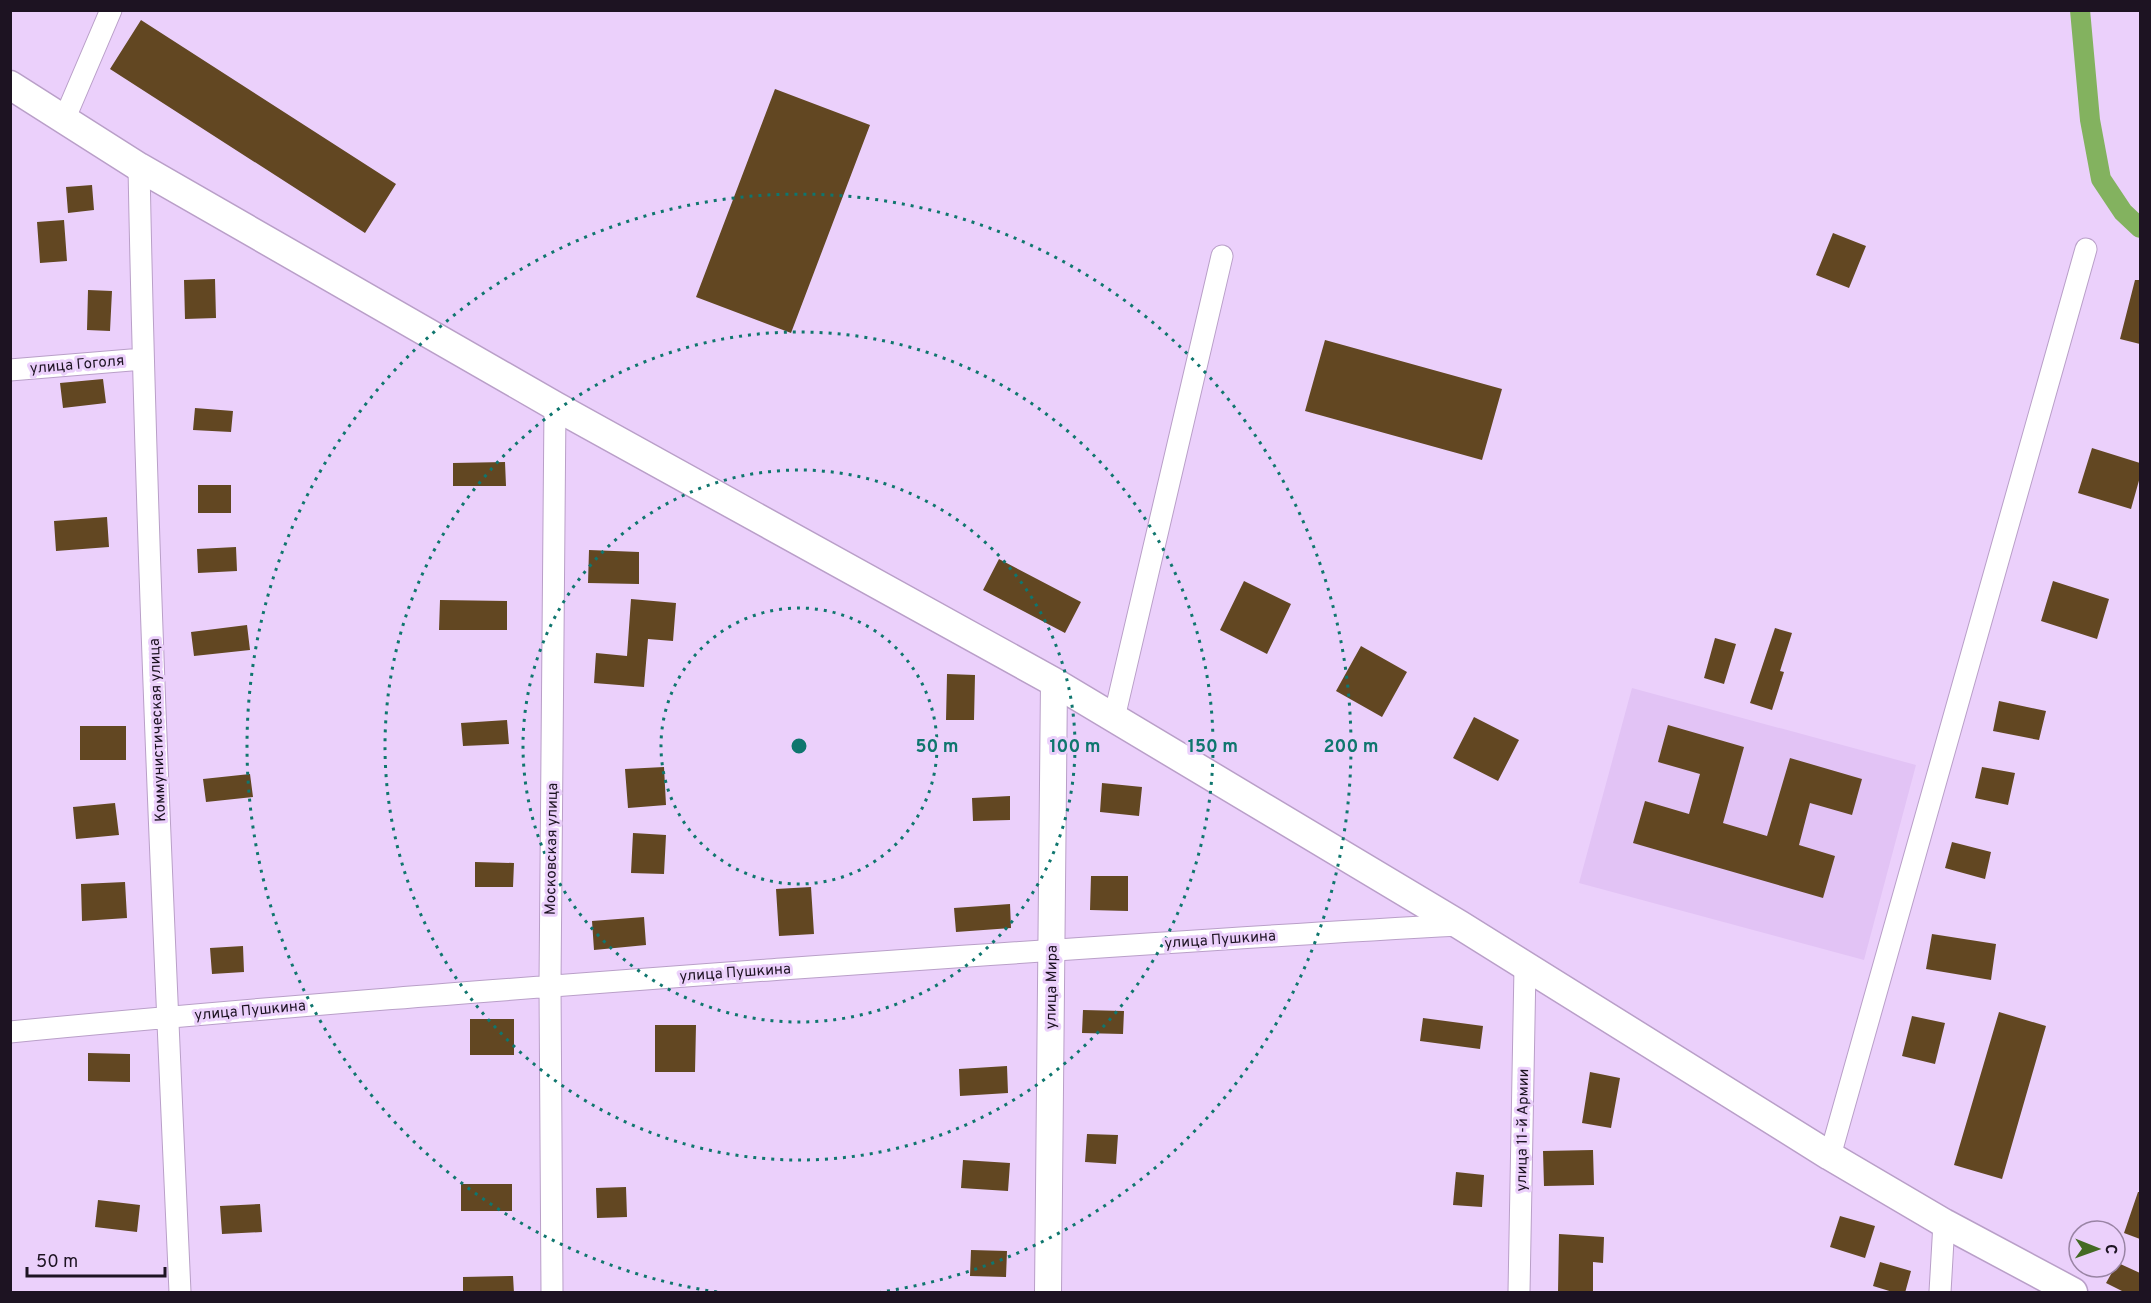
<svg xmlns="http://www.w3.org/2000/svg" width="2151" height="1303" font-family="Overpass,sans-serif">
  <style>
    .built { fill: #e2c3f5 }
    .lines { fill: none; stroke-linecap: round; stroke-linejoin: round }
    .canal { stroke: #83b25f; stroke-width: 20 }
    .building { fill: #624722 }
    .minor-casing { stroke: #b99fc8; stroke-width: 23 }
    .tertiary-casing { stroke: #b99fc8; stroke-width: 28 }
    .secondary-casing { stroke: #b99fc8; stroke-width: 31 }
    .minor { stroke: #fff; stroke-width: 21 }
    .tertiary { stroke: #fff; stroke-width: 26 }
    .secondary { stroke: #fff; stroke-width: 28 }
    .ring { fill: none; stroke: #0f766e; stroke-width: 3; stroke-dasharray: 3 6 }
    .labels { text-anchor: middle; stroke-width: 6; stroke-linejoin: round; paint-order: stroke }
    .street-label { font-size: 15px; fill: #1d1322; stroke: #ebd0fb }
    .centre { fill: #0f766e; stroke: #ebd0fb; stroke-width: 3 }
    .ring-label { font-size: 18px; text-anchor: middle; font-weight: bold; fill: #0f766e; stroke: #ebd0fb; stroke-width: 6; stroke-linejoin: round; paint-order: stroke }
  </style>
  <rect width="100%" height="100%" fill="#ebd0fb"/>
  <path class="built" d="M1632,688L1916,765L1864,960L1579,883Z"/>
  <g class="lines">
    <path class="canal" d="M2080,10L2090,120L2101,179L2123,212L2140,228"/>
  </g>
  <path class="building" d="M141,20L396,184L365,233L110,69Z
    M775,89L870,125L791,333L696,297Z
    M92,185L94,210L68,213L66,187Z
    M64,220L67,261L40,263L37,222Z
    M1833,233L1866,246L1849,288L1816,275Z
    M215,279L216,318L185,319L184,280Z
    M2135,280H2140V344L2120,339Z
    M88,290L112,291L110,331L87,330Z
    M1325,340L1502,389L1482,460L1305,411Z
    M103,379L106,403L63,408L60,383Z
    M195,408L233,411L231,432L193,430Z
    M2092,448L2140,463V477L2131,509L2078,493Z
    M505,462L506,486H453V463Z
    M198,485H231V513H198Z
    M107,517L109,547L56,551L54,521Z
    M236,547L237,571L198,573L197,549Z
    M589,550L639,552V584L588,583Z
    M999,559L1081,602L1065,633L983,590Z
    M1244,581L1291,604L1267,654L1220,630Z
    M2053,581L2109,599L2097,639L2041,621Z
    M631,599L676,603L673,641L648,639L644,687L594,683L596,653L627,656Z
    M440,600L507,601V630H439Z
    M247,625L250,650L194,656L191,632Z
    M1775,628L1792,633L1780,671L1784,672L1772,710L1750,703Z
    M1715,638L1736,644L1724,684L1704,678Z
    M1361,646L1407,672L1382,717L1336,691Z
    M947,674L975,675L974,720H946Z
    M1999,701L2046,711L2039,740L1993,731Z
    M1474,717L1519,740L1498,781L1453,758Z
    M507,720L509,744L463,746L461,723Z
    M1668,725L1744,747L1723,823L1767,836L1790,758L1862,779L1852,815L1810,803L1799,845L1835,856L1823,898L1633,843L1645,801L1689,814L1700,774L1658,762Z
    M80,726H126V760H80Z
    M664,767L666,805L628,808L625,769Z
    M1982,767L2015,773L2008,805L1975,798Z
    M250,774L253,797L206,802L203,779Z
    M1102,783L1142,787L1139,816L1100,812Z
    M1010,796V820L973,821L972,798Z
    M115,803L119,835L76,839L73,807Z
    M633,833L666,835L664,874L631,873Z
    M1952,842L1991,852L1985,879L1945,868Z
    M475,862L514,863L513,887H475Z
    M1091,876H1128V911L1090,910Z
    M125,882L127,918L82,921L81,884Z
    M811,887L814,934L779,936L776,889Z
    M1010,904L1011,928L956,932L954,908Z
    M644,917L646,945L594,950L592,921Z
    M1932,934L1996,944L1991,980L1926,969Z
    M243,946L244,972L212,974L210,948Z
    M1083,1010L1124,1011L1123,1034L1082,1033Z
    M1999,1012L2046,1026L2002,1179L1954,1165Z
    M1912,1016L1945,1023L1935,1064L1902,1056Z
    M1423,1018L1483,1026L1480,1049L1420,1041Z
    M470,1019H514V1055H470Z
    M655,1025H696L695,1072H655Z
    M88,1053L130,1054V1082L88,1081Z
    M1007,1066L1008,1093L960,1096L959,1069Z
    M1590,1072L1620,1078L1611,1128L1582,1123Z
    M1087,1134L1118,1135L1116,1164L1085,1162Z
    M1593,1150L1594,1185L1544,1186L1543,1151Z
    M963,1160L1010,1163L1008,1191L961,1188Z
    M1456,1172L1484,1175L1482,1207L1453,1205Z
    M461,1184H512V1211H461Z
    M626,1187L627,1217L597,1218L596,1188Z
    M2138,1192H2140V1239L2124,1233Z
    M98,1200L140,1205L137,1232L95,1227Z
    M260,1204L262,1232L222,1234L220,1206Z
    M1840,1216L1875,1226L1865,1258L1830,1247Z
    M1559,1234L1604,1237L1603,1263L1593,1262V1293H1558Z
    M971,1250L1007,1251L1006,1277L970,1276Z
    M1880,1262L1911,1271L1905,1293H1896L1873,1286Z
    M2116,1262L2140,1273V1293H2126L2106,1283L2115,1267Z
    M513,1276L514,1293H463V1277Z"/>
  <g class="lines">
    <g class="minor-casing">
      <path id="minor" d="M64,120L111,10
        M139,167C146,542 163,917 180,1292
        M10,370L143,359
        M1114,718L1222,256
        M10,1032C267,1007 525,988 782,969C1008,953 1234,937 1460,925
        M1830,1156L2086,249
        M552,1292L550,985L555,406
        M1519,1292L1525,967
        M1940,1292L1944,1223"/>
    </g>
    <g class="tertiary-casing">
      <path id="tertiary" d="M1048,1292L1054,682"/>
    </g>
    <g class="secondary-casing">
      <path id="secondary" d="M10,85L139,167L555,406L1054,682L1460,925L1830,1156L1944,1223L2073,1292"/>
    </g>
    <use href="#minor" class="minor"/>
    <use href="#tertiary" class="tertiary"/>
    <use href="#secondary" class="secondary"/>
  </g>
  <g class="ring">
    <circle cx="799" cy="746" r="138"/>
    <circle cx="799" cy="746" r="276"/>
    <circle cx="799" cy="746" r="414"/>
    <path d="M717 1292A552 552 0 1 1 881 1292"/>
  </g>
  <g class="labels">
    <g class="street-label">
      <text transform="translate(77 364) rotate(-5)" y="5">улица Гоголя</text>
      <text transform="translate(157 730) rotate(-92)" y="5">Коммунистическая улица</text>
      <text transform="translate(551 849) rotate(-89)" y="5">Московская улица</text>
      <text transform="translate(1220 939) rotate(-4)" y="5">улица Пушкина</text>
      <text transform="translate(735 972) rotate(-4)" y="5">улица Пушкина</text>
      <text transform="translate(1051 987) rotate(-89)" y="5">улица Мира</text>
      <text transform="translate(250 1010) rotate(-5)" y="5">улица Пушкина</text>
      <text transform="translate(1522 1130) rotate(-89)" y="5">улица 11-й Армии</text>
    </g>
  </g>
  <circle cx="799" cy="746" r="9" class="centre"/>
  <g class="ring-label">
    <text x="937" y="752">50 m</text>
    <text x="1075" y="752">100 m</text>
    <text x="1213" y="752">150 m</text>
    <text x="1351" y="752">200 m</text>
  </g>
  <rect width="2151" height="1303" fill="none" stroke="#1d1322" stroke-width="24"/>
  <g transform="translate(2097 1249) rotate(91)"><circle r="28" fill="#ebd0fb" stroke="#9984a4" stroke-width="1.5"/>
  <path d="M0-4.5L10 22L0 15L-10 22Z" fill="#446a24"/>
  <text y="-9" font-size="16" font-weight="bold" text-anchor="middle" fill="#1d1322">С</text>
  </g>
  <path d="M27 1267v9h138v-9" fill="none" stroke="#1d1322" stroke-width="3"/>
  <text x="36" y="1267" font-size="18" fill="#1d1322" stroke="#ebd0fb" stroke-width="4.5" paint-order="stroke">50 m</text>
</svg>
